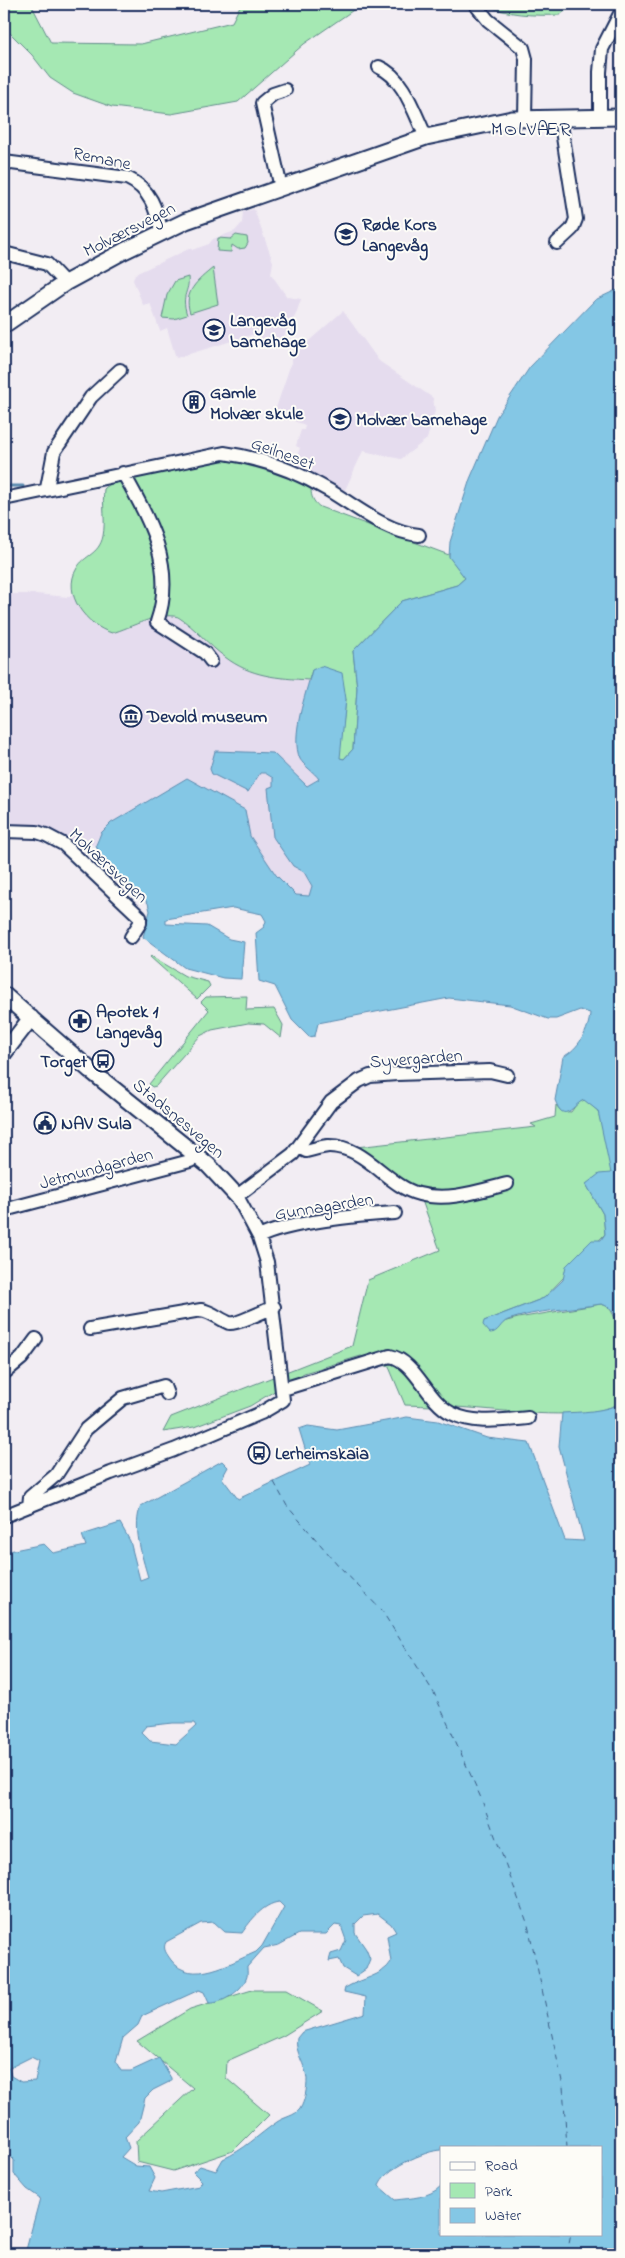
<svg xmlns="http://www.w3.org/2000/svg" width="625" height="2258" font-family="'Indie Flower',sans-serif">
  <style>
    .built { fill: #e5dcee }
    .green { fill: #a5e8b3; stroke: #608c88 }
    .water { fill: #84c7e5; stroke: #5a8aaf; fill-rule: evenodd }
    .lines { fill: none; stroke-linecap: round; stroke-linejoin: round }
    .stream { stroke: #5a8aaf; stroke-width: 3 }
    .ferry { stroke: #3a5d86; stroke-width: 1; stroke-dasharray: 6 5; stroke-linecap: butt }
    .minor-casing { stroke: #1b2f5e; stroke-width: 16 }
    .tertiary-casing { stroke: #1b2f5e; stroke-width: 19 }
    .minor { stroke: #fdfcf7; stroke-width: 12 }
    .tertiary { stroke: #fdfcf7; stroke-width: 15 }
    .labels { text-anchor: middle; stroke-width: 4; stroke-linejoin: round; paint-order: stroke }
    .street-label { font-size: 18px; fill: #1b2f5e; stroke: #fdfcf7 }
    .poi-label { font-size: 18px; font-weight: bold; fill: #1b2f5e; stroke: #fdfcf7; text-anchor: start }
    .quarter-label { font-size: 20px; letter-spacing: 1px; fill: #1b2f5e; stroke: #fdfcf7 }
  </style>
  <rect width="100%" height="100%" fill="#f2edf3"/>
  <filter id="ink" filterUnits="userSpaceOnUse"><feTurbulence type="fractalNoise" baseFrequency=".02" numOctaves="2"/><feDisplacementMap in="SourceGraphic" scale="10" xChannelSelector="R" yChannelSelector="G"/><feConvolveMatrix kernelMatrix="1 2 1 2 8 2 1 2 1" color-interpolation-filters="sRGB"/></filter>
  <g filter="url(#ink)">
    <path class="built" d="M254,209L273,262L271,274L287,297L301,299L296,314L277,349L260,344L258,333L176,358L167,328L160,331L150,303L143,305L133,280L135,274L191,248L192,250L209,244L213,239L235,231L242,223L243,212Z
      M343,311L379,361L433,398L435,411L427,439L401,459L363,451L345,490L292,468L300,448L296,446L301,430H304L305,425L274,414L294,354Z
      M4,594H36L68,597L73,594L80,608L125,629L144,621L172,615L187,623L200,633L285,678L309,680L297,732L301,761L319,778L307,787L273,753L257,775L264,773L273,778V786L293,866L304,872L312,886L309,896L296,895L276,875L250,836L244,810L187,778L111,823L97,839L96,845L4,838Z"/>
    <path class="green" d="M4,4H31L51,43L141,44L232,22L240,6L246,4H362L304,44L238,102L171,114L112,107L73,93L50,78L32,55L4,27Z
      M481,4H571V6L560,15C533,16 507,15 481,4Z
      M236,235L247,237L248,243L245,248L238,249L232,245L231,252L217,251L218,238L231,239Z
      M213,268L218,304L190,313C183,292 197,281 213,268Z
      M188,277C190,293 180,293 187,315L174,319L162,318L167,295L175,281Z
      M200,455L286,467L316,475C309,487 309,499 320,507L449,555L465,578L457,585L402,601L353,651L357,688L353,749L344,759L339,758L346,699L312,670L309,680C278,678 251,677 225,657C208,645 196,628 178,617C160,611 130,628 112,633C87,626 61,594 77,568C84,555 99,555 103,536C106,521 102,504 104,489C114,477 181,461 200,455Z
      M151,956L185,976L208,982L210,986L197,999L150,957Z
      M247,996L246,1010L274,1009L283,1025L281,1038L264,1024L248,1023L212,1030L200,1036L156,1086L152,1087L149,1084L209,1010L201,1002L206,997Z
      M585,1100L598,1111L612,1166L611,1173L586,1184L603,1214L605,1234L544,1298L484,1321L496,1331L503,1322L518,1318L601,1304C615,1307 613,1321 621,1328V1403C584,1422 512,1411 470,1408C449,1406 427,1406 405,1405L389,1367L361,1356L304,1373L250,1406L194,1427L163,1432L171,1417L352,1346L368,1280L440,1250L420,1195L347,1148L536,1127L531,1124L555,1117L556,1105L561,1111L571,1112L578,1102Z
      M252,1990H286L323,2011L283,2036L227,2061L226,2078L269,2115L233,2151L173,2171L137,2162L136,2141L193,2088L137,2041L190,2009Z"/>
    <path class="water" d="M621,290V1327L616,1324C617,1314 610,1306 601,1304C571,1309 537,1310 508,1320C500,1323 499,1333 490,1333L483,1325L484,1321L544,1298L563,1280L566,1266L592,1240H601L605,1234L603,1214L586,1184L599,1174L611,1173L598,1111L584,1100C573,1104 564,1126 555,1100L563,1057C578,1049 589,1031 590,1013L580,1010L556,1019H548L510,1005L449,998L318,1023L315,1036L309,1037L292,1020L275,986L259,981L256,933L264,927L266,921L262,914L233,908L166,919V924L207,926L229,939L244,942L241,979L223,978L185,968L143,937L150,911L148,903L101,859L96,845L101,833L111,823L187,778L245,810L250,836L276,875L296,895L309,896L312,886L304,872L293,866L273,837L268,788L273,786V778L265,773H260L248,792L212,774L210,769L215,751L273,753L307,786L319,779C314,772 304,766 300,759C290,736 306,694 312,670L321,666L342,673L346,699L340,758L344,759L353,749L357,688L353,651L402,601L457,585L465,578L449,557L450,542L470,479L497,416L530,367L595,300L614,291Z
      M621,1403V2254H21L26,2250L40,2198L27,2189L14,2174V2160L4,2150V1552L44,1544L53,1553L86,1546L82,1535L120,1523L130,1541L140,1580L148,1577C142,1556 132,1526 141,1506L222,1461L228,1467L222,1478L238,1499L310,1465L299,1429L308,1426L337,1430L407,1417L438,1421L487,1438L529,1443L565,1540L584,1541L559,1446L562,1413C581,1412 604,1412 621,1403ZM173,1723H194L196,1726L176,1744L150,1741L141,1732L146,1726ZM279,1902L284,1907L262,1946L256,1952C232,1962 191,1987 171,1960C167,1954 162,1949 166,1942L201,1923L214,1922L225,1932L242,1933C251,1920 263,1904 279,1902ZM378,1914L391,1924L396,1932L387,1936L391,1962C383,1976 360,1979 345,1988L344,1992L366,1997L365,2013L302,2032L297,2038C294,2052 306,2065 307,2079C307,2088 305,2101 300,2109C295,2116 284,2117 277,2122C258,2135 244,2150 223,2159L216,2171L200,2166L193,2172L202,2181L199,2186L161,2193L149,2191L155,2178L149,2167L136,2166L121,2157L129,2148L125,2137L139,2122L145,2098L153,2090L171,2081V2078L159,2058L131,2071H121L116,2062L123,2038L138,2025L142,2016L199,1990L204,1992L209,2003C222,2004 241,1991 246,1979C248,1976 247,1971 247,1967L264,1948L279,1945L299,1934H326L335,1925L341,1926L346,1940L341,1951L331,1954L329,1961L339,1959L343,1968L356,1976L366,1969L370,1959L366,1949L355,1933V1924L363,1916ZM31,2057L39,2061L35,2081L21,2082L11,2076L9,2068ZM441,2147H601V2234H441V2186C429,2198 411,2198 395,2200L379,2186C381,2170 427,2150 441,2150Z"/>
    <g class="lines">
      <path class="stream" d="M4,486H23"/>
      <path class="ferry" d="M274,1482L287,1506L339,1566L382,1611L434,1693L481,1798L528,1925L563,2086L567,2147
        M567,2254L571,2234"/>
      <g class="minor-casing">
        <path id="minor" d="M475,4L488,20L523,48L526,59L525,118
          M379,67C404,77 415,115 426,137
          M600,118V72L602,49L621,12
          M4,162L127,178C151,189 156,209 162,233
          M281,188L262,103L273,94L285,90
          M557,243L572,229L576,219L560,118
          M4,253L47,264L65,283
          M123,473C150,519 176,568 157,622L205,653L211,661
          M47,488L54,452L91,397L120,370
          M4,499L224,453C261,458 298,472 330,491C357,507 386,532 419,535
          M4,831L37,832L46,835L63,844L140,917V923L131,937
          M298,1147L306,1151C313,1149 321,1147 328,1146C365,1145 387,1186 419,1194C448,1202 479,1191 507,1184
          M4,1210L190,1161L197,1157
          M259,1237C288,1222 361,1215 395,1213
          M90,1329L201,1310C213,1312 219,1319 229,1323C235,1325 267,1310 274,1307
          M4,1373L22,1358L36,1339
          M283,1389L390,1356C416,1361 426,1400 451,1413C474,1425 503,1420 528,1418
          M29,1506L30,1497L56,1475L86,1429L123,1398L164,1386L167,1394
          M4,1516L111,1473L174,1450L261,1413L283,1400L267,1262L259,1237L237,1196L293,1154L331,1102L359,1081L370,1076L397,1074L490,1071L507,1075"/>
      </g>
      <g class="tertiary-casing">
        <path id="tertiary" d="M4,325L65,283L124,251L186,221L426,137L512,119L621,117
          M4,995L90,1070L208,1165L237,1196
          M4,1053L31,1018"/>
      </g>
      <use href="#minor" class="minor"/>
      <use href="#tertiary" class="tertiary"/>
    </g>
  </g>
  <defs>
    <g id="school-ring" transform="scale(1.125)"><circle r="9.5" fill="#fdfcf7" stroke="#1b2f5e" stroke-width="1.5"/><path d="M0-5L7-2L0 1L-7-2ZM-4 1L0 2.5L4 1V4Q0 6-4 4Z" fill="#1b2f5e"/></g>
    <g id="building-ring" transform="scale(1.125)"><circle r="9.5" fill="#fdfcf7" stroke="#1b2f5e" stroke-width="1.5"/><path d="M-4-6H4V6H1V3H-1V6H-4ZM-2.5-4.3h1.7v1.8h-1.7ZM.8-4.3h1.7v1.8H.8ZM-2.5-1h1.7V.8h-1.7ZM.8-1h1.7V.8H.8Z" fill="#1b2f5e"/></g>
    <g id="museum-ring" transform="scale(1.125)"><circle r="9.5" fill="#fdfcf7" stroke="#1b2f5e" stroke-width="1.5"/><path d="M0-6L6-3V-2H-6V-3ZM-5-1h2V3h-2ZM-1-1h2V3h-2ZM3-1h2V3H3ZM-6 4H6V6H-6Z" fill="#1b2f5e"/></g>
    <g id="pharmacy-ring" transform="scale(1.125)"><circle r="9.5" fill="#fdfcf7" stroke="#1b2f5e" stroke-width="1.5"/><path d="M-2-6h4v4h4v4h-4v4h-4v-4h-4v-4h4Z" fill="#1b2f5e"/></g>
    <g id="bus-ring" transform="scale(1.125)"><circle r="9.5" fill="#fdfcf7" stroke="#1b2f5e" stroke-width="1.5"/><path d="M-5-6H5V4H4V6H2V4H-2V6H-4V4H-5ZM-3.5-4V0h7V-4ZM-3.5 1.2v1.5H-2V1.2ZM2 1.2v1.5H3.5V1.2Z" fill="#1b2f5e"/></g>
    <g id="civic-ring" transform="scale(1.125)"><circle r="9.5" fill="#fdfcf7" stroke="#1b2f5e" stroke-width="1.5"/><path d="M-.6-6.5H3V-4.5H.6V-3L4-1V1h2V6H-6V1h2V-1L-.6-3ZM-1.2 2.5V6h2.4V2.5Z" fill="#1b2f5e"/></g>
  </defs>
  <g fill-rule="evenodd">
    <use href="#school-ring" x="346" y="234"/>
    <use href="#school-ring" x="214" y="330"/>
    <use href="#building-ring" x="194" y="402"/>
    <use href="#school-ring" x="340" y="419"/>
    <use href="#museum-ring" x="131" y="716"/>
    <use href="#pharmacy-ring" x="80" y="1021"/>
    <use href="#bus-ring" x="103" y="1061"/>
    <use href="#civic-ring" x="45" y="1123"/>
    <use href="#bus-ring" x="259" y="1453"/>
  </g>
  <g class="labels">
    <g class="street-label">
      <text transform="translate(102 158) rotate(11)" y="6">Remane</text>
      <text transform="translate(129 229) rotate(-27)" y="6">Molværsvegen</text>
      <text transform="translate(283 453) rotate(20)" y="6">Geilneset</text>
      <text transform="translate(109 865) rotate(43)" y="6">Molværsvegen</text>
      <text transform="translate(416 1058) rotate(-4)" y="6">Syvergarden</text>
      <text transform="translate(179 1118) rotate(40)" y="6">Stadsnesvegen</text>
      <text transform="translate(96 1168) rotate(-15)" y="6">Jetmundgarden</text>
      <text transform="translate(324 1206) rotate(-9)" y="6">Gunnagarden</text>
    </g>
    <g class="poi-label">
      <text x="362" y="230">Røde Kors<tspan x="362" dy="21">Langevåg</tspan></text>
      <text x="230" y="326">Langevåg<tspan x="230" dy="21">barnehage</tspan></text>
      <text x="210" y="398">Gamle<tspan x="210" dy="21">Molvær skule</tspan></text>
      <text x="356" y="425">Molvær barnehage</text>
      <text x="147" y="722">Devold museum</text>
      <text x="96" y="1017">Apotek 1<tspan x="96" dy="21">Langevåg</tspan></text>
      <text x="87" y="1067" text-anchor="end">Torget</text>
      <text x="61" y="1129">NAV Sula</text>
      <text x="275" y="1459">Lerheimskaia</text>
    </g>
    <g class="quarter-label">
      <text x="531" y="135">MOLVÆR</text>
    </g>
  </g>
  <rect width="625" height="2258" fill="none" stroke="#fdfcf7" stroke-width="20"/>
  <rect x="10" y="10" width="605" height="2238" fill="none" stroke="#1b2f5e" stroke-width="2" filter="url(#ink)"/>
  <rect x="440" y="2146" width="162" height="90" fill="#fdfcf7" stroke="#a3aaba"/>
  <rect x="450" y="2162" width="25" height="8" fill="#fdfcf7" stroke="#a3aaba"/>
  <text x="485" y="2170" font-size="15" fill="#1b2f5e">Road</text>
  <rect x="450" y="2183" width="25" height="15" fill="#a5e8b3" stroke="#a3aaba"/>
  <text x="485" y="2196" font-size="15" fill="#1b2f5e">Park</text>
  <rect x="450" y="2208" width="25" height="15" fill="#84c7e5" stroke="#a3aaba"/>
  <text x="485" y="2220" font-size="15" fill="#1b2f5e">Water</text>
</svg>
